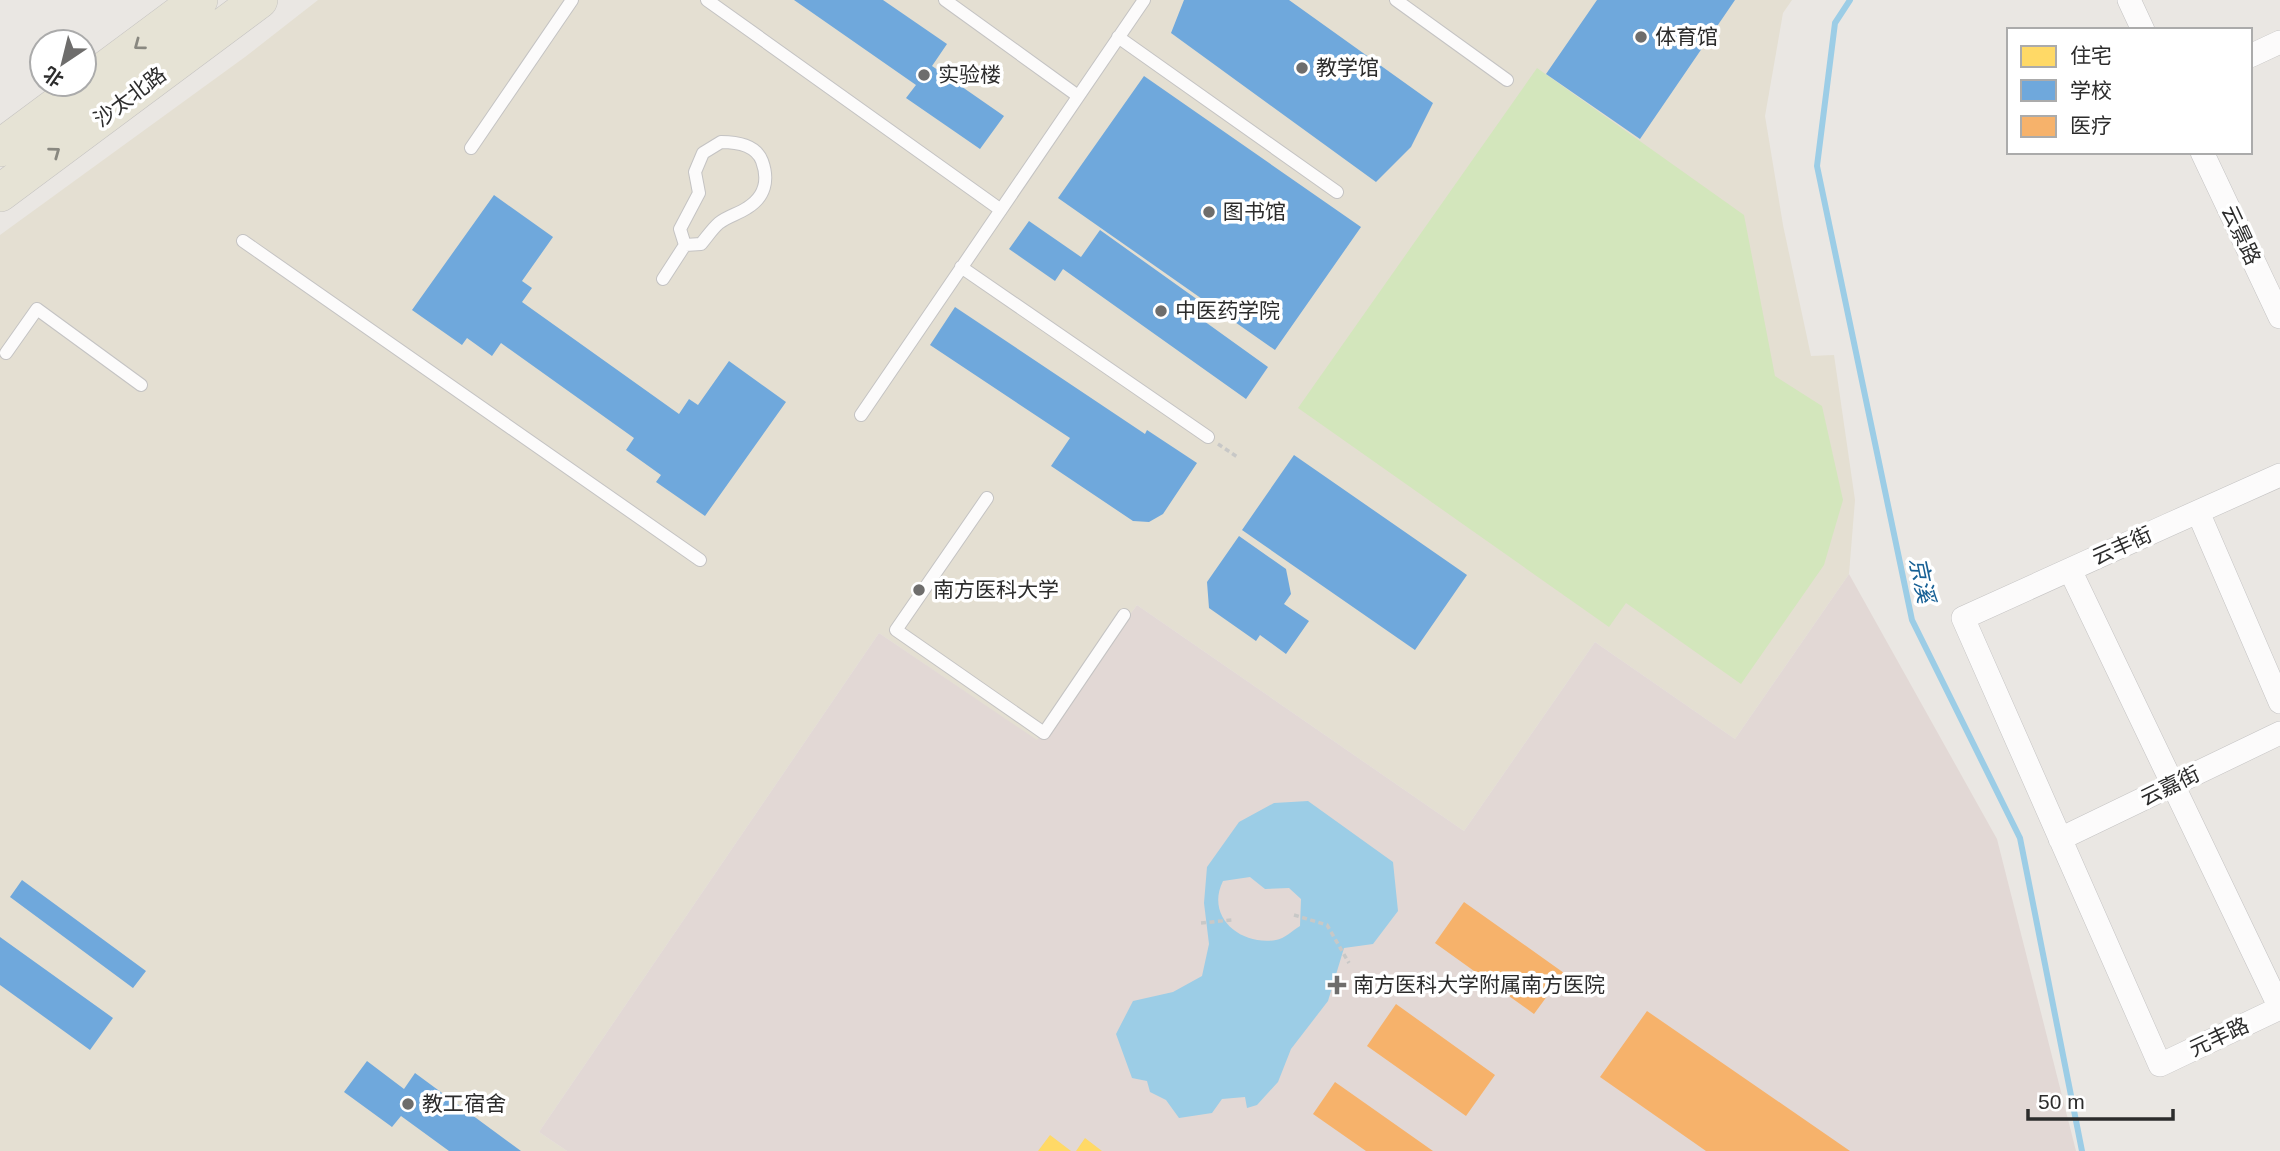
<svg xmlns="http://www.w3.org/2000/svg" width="2280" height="1151" font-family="Arial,'Noto Sans SC',sans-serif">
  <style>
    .education { fill: #e4dfd2 }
    .medical { fill: #e2d8d5 }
    .pitch { fill: #d3e6bc }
    .water { fill: #9ccde6; fill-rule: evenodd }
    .homes { fill: #ffd966 }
    .schools { fill: #6fa8dc }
    .health { fill: #f6b26b }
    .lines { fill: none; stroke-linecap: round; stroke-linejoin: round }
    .stream { stroke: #9ccde6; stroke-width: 6 }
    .lane-casing { stroke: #c4c3c3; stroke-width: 14 }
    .street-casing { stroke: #c4c3c3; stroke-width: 24 }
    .primary-casing { stroke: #c6c4c2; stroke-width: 38 }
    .path { stroke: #c8c8c7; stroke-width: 3.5; stroke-dasharray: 5 3.5; stroke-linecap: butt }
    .lane { stroke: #fcfbfb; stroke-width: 12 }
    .street { stroke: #fcfbfb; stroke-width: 23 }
    .primary { stroke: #e6e3d5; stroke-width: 37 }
    .oneway { stroke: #898880 }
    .poi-dot { fill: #6e6d6c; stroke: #fff; stroke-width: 2.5 }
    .labels { text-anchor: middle; stroke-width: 7; stroke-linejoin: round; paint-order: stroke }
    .poi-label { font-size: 21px; fill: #2c2c2c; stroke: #fff; text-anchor: start }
    .street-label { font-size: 21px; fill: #2c2c2c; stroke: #fff }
    .water-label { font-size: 23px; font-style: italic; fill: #176095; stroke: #fff }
  </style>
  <rect width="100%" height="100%" fill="#eae7e3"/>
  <path class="education" d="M318,0H1792L1783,13L1765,116L1783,225L1811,356L1834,355L1855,500L1849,574L1735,739L1595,642L1464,831L1137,605L1037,741L879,633L539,1132L567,1151H0V235L245,57Z"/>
  <path class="medical" d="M1849,574L1997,839L2076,1151H567L539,1132L879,633L1037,740L1137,605L1464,831L1595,642L1735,739Z"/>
  <path class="pitch" d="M1537,68L1744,215L1775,376L1822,406L1843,500L1824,565L1741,684L1626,603L1609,627L1298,408Z"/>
  <path class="water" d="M1308,801L1393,862L1398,911L1373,944L1344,948L1328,1001L1291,1049L1278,1082L1257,1105L1247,1108L1245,1097L1222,1099L1212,1113L1179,1118L1166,1100L1150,1092L1147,1081L1132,1078L1116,1034L1133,1001L1173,992L1202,976L1209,944L1204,903L1207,867L1239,822L1274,803ZM1250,877L1265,889L1289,888L1301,899L1300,926C1293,930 1284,939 1276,940C1241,946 1205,917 1223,881Z"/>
  <path class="homes" d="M1050,1135L1071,1151H1038Z
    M1085,1138L1102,1151H1076Z"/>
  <path class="schools" d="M794,0H883L947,44L932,66L1004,116L980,149L906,98L916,85Z
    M1184,0H1289L1433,103L1411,147L1376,182L1171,33Z
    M1597,0H1735L1640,139L1546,74Z
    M1144,76L1361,227L1275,350L1058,198Z
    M494,195L553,237L522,281L532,288L522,302L679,414L689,399L698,405L729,361L786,402L705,516L656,482L661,475L626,450L634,438L501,343L492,356L467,338L462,345L412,310Z
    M1029,221L1081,257L1100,230L1205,305L1197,316L1268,367L1246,399L1063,269L1055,281L1009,249Z
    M955,307L1145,434L1147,430L1197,463L1163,514L1149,522L1133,521L1051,466L1070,438L930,345Z
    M1294,455L1467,575L1415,650L1242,530Z
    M1239,536L1286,569L1291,594L1284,604L1309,621L1286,654L1260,635L1256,641L1209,608L1207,582Z
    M22,880L146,971L133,988L10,897Z
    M0,937L113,1018L90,1050L0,985Z
    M367,1061L404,1089L415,1073L521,1151H449L401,1116L392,1127L344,1092Z"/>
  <path class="health" d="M1464,902L1564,973L1534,1014L1435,943Z
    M1396,1004L1495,1075L1466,1116L1367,1046Z
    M1647,1011L1850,1151H1706L1600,1077Z
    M1335,1082L1433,1151H1366L1313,1114Z"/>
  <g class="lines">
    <path class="stream" d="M1850,0L1835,23L1817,166L1912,620L2020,838L2082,1151"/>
    <g class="lane-casing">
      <path id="lane" d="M707,0L1001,210
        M945,0L1078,96
        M1396,0L1507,80
        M1118,37L1337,192
        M721,142C736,142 756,145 762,161C769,180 765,197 747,208C738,214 728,216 719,223C712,229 707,237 701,244L685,245L680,229L699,193L695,172L703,153Z
        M471,148L572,0
        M243,241L700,560
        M961,267L1208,437
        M663,279L685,245
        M6,353L37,309L141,385
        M861,415L1144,0
        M987,498L896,630L1044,733L1124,615"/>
    </g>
    <g class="street-casing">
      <path id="street" d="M2129,0L2143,30
        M2250,56L2280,42
        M2202,152L2280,317
        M2198,512L2280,702
        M2070,570L2280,1008L2160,1065L1963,618C2069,570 2174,522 2280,475
        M2060,839L2280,733"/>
    </g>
    <g class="primary-casing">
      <path id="primary" d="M0,148L199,0
        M0,193L259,0"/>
    </g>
    <path class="path" d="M1218,444L1239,458
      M1294,915L1327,925L1349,963
      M1201,923L1232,920"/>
    <use href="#lane" class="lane"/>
    <use href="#street" class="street"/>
    <use href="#primary" class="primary"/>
  </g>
  <defs><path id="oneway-chevron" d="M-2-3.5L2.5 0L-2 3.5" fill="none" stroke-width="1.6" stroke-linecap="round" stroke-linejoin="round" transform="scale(1.75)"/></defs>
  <g class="oneway">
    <use href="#oneway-chevron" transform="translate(139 45) rotate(143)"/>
    <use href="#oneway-chevron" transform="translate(55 152) rotate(-36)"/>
  </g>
  <g class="poi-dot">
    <circle cx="1641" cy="37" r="7"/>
    <circle cx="1302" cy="68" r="7"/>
    <circle cx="924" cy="75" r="7"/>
    <circle cx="1209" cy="212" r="7"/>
    <circle cx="1161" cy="311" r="7"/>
    <circle cx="919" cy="590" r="7"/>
    <path d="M1333.5 974.5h7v7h7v7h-7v7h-7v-7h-7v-7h7z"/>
    <circle cx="408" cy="1104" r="7"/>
  </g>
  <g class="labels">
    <g class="poi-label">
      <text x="1655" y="44">体育馆</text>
      <text x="1316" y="75">教学馆</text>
      <text x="938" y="82">实验楼</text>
      <text x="1223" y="219">图书馆</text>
      <text x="1175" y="318">中医药学院</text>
      <text x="933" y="597">南方医科大学</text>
      <text x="1353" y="992">南方医科大学附属南方医院</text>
      <text x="422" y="1111">教工宿舍</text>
    </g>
    <g class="street-label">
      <text transform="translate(130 97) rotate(-37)" y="7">沙太北路</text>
      <text transform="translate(2241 235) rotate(65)" y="7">云景路</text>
      <text transform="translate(2122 546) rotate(-24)" y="7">云丰街</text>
      <text transform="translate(2170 786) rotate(-26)" y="7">云嘉街</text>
      <text transform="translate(2219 1037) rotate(-25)" y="7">元丰路</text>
    </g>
    <g class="water-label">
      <text transform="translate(1922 580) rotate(78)" y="8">京溪</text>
    </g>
  </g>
  <rect x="2007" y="28" width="245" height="126" fill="#ffffff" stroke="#ababab" stroke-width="2"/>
  <rect x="2021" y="46" width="35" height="21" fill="#ffd966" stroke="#ababab" stroke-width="2"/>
  <text x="2070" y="63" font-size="21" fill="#2c2c2c">住宅</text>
  <rect x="2021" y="80" width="35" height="21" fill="#6fa8dc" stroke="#ababab" stroke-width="2"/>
  <text x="2070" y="98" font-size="21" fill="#2c2c2c">学校</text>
  <rect x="2021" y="116" width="35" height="21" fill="#f6b26b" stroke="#ababab" stroke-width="2"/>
  <text x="2070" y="133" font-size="21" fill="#2c2c2c">医疗</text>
  <g transform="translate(63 63) rotate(215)"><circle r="33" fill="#ffffff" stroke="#ababab" stroke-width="2"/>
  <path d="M0-5L12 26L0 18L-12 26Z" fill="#6e6d6c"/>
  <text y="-10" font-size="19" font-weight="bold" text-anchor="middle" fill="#2c2c2c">北</text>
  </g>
  <path d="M2028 1109v10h145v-10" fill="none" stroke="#2c2c2c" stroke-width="3.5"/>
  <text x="2038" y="1109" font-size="21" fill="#2c2c2c" stroke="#ffffff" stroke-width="5" paint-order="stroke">50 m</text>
</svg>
